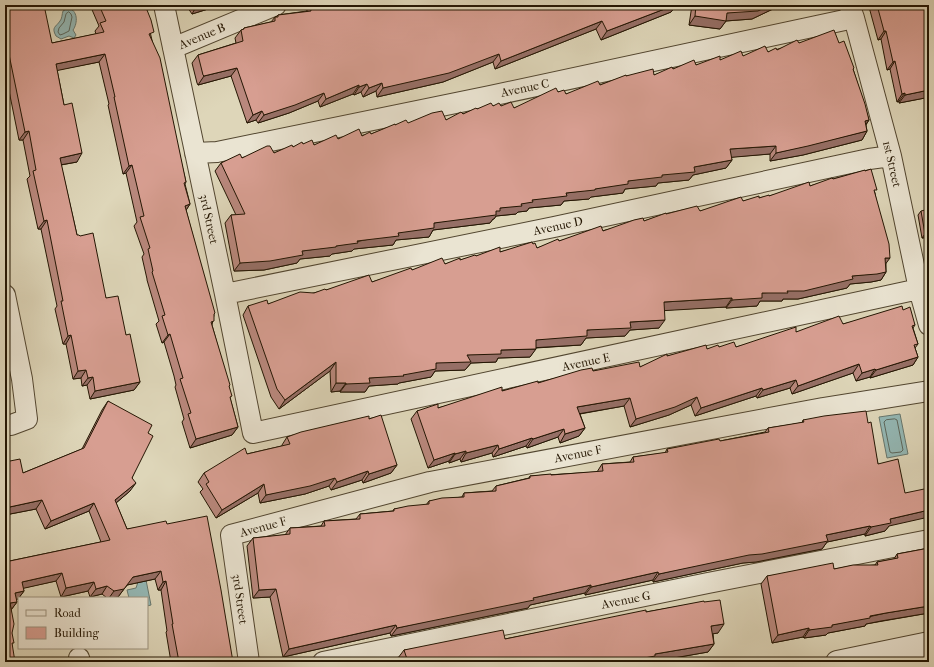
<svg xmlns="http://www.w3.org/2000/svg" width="934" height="667" font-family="'IM FELL French Canon',serif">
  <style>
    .water { fill: #94b8b5; stroke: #67776e }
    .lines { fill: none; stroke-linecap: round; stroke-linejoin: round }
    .shore { stroke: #5c675c; stroke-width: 1 }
    .minor-casing { stroke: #524630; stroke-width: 22 }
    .tertiary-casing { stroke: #524630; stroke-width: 24 }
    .minor { stroke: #eae4d2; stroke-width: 20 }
    .tertiary { stroke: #eae4d2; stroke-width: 22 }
    .wall { fill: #b9887d; stroke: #241603 }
    .shaded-wall { fill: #966f66; stroke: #241603 }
    .building { fill: #d79e91; stroke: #241603 }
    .labels { text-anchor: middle; stroke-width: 3.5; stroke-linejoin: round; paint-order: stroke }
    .street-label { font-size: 12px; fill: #241603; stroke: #eae4d2 }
  </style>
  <rect width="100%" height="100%" fill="#ded6b9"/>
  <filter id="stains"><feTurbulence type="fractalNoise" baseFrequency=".005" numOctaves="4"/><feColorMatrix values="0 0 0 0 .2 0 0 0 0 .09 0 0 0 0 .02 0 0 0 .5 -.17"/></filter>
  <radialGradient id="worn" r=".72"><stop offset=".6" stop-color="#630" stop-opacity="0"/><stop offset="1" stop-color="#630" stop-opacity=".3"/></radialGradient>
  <path class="water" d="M68,8C78,10 78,23 73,30L76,35L74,38L69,36L61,39L56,36C51,27 56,27 60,21C62,19 62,14 63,11Z
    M900,414L908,454L887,458L879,417Z
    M145,575L151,605L147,606V598H129L127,590L136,588L138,582Z"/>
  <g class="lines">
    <path class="shore" d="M69,12L71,14L72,17L69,31L63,34L60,35L58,32L59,28L64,22L66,14Z
      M895,419L897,420L903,450L901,452L892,453L890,452L884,422L886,420Z"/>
    <g class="minor-casing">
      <path id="minor" d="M164,5L225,294L253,433L919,289
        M850,7L854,18L891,156L919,289L929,325
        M173,48L276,5
        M195,153L217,152L490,96L854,18
        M225,294L554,227L869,159L891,156
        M5,295L22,379L27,419L11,425H5
        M923,644L927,662
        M79,658L80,662
        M249,662L231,535L430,482L823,408L929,391
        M323,662L708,583L929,540"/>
    </g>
    <g class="tertiary-casing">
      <path id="tertiary" d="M837,662L929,643"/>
    </g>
    <use href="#minor" class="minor"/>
    <use href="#tertiary" class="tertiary"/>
  </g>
  <path class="wall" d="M5,5L52,43L96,34L95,31L99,26L90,5H145L151,36L186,182L185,184L190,204L186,210L214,315L212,325L229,387L230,398L238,427L232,435L190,448L182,422L184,419L175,387L176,385L174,376L164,342L162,343L156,324L159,321L147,280V279L142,257L144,254L134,226L137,222L126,173L123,174L108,105L109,104L99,62L57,70L64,105L77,162L61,165L77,235L106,298L126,335L140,382L134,390L90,399L87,385L82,386L81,378L73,379L66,344H63L55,309L57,306L41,229H38L27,179L30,176L23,140H19L5,71Z
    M186,5H213L208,9L192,14Z
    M310,5H675L671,12L601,40L596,29L495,69L493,62L443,82L377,97L376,91L363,97L361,92L354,95L353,94L320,107L318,101L289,113L258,123L256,120L247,123L231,76L198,85L197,83L192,63L198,55L236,43L235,38L241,30H243L244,28L271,22L275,17H276L278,15L307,11V10Z
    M692,5H788L775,8L752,19L726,21L720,29L689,25Z
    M868,5H929V114L925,98L899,103V101L897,102L890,69L887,70L881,39L878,40L869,7Z
    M799,43H839L853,69L869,120L866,125L867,131L862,140L803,155L770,161V154L731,157L732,160L726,168L693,175L689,180L658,183L656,186L625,189L623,193L591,197L589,199L564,201L561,205L529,208L527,211L518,212L516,214L496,216L494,219H493L490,223L433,230L429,237L396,240L393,245L354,249L352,251L332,254L330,256L300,259L297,263L264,270L234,271L225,223L231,215H236L215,171L221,163L242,158L274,153L303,144L314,145L338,139L371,134L395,125L446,120L477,109L493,106H501L514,108L558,92L566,94L600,85L626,76L654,75L673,69L696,65L720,60L768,52Z
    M865,171L875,193L886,264V272L881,280L871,282L850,284L847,288L798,299H783L782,301H760L757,306L726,308V307L664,310L659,328L630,330L625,336L586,338L581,345L536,348L530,357L498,358L496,362L471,363L465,370L435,371L431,377L399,383L398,384L369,386L365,392H340V391L331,392L330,371L279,409L271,397L243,315L248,306L268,304L326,290L372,282L412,270L445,264L476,256L500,252L533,244L537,248L559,241L644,221L666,214L700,211L743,201L769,196L810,186L833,179Z
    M921,211L929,237L922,238L918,215Z
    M903,310L915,325L913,328L918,344L915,348L918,357L913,365L870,378V377L856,381L853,373L792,394L790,388L757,398L756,396L695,416L691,405L669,415L630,427L624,406L580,414L585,428L579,436L560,443L558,437L527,448L526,446L493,457L492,453L461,462L460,459L449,463V461L428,468L411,419L417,411L438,408L502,391L593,371L640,367L667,356L719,347H736L796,332L843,324Z
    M108,401L148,433L132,478L130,491L116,503L127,529L167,524L233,662H171L166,632L167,631L161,590H158L155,579L127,585L118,597L115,598H107L102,594L90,597L88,591L61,597L56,581L23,588L24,591L18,599H16L17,602L11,610L12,646L5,662V562L101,542L89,511L45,529L36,509L5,515V462L23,473L82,449L102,410Z
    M369,419L397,465L391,473L363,483L362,480L331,490L329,486L305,494L260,503L258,493L216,518L200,492L203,489L198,482L204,473L247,454L282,446V445L287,437Z
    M803,420L868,423L878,464L889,526L885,531L865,536V534L827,542L822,549L756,562L743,563L653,582V580L585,595V593L530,605L528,608L391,636L390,633L283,657L270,597L253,598L247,546L253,538L285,535L290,528L321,526L324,521L356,519L360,514L393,511L394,509L426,505L429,501L462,497L464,493L492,491L496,486L529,478L530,476L597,472L602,464L630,462L633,457L665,453L667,449L720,441L765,432L768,428L802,423Z
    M929,548V613L866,624L865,626L828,633L826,635L804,638L803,637L772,643L761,584L767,576L875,565L877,562L894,559L897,554Z
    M704,602L718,633H713L714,644L708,652L651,662L399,661L398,658L404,650L505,639L646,612Z"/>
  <path class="shaded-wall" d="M197,5H213L208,9L192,14Z
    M675,5H677L671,12L601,40L607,31Z
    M770,5H788L775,8L752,19L725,21H726L720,29L689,25L695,16L727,13Z
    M602,21L596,29L495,69L501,61Z
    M884,31H886L881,39L878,40Z
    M105,54L99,62L50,72L56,64Z
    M499,54L493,62L443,82L377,97L383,88Z
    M895,61L890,69L887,70L893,62Z
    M237,68L231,76L198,85L204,76Z
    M382,83L376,91L363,97L369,88Z
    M367,84L361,92L354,95L359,87Z
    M359,85L353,94L320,107L326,99Z
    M929,90V93L925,98L899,103L905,95Z
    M324,93L318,101L289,113L258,123L264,115Z
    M905,93L899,101L897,102L902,94Z
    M262,111L256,120L247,123L253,115Z
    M869,120L863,128L865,121Z
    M29,131L23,140H19L25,132Z
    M867,131L862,140L803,155L770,161L776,153Z
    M776,146L770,154L724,158L730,149Z
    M82,153L77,162L54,166L60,158Z
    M732,160L726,168L693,175L689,180L658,183L656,186L625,189L623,193L591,197L589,199L564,201L561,205L529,208L527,211L518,212L516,214L496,216L494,219H493L490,223L433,230L429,237L396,240L393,245L354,249L352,251L332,254L330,256L300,259L297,263L264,270L234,271L240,263L302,251L336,246L398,233L434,223L496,211L500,208L521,204L532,200L566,193L595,189L628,181L662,175L694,167Z
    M132,165L126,173L123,174L129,166Z
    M190,204L185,212V206Z
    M47,220L41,229H38L44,221Z
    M929,233V237L922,238L925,234Z
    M885,258H890L884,266Z
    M886,272L881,280L871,282L850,284L847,288L798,299H783L782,301H760L757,306L726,308L732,300L762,293L787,291L852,276Z
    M732,298L726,307L658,311L664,302Z
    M665,320L659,328L630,330L625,336L586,338L581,345L530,348L536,340L630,322Z
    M170,334L164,342L162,343L168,335Z
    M71,335L66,344H63L68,336Z
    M536,349L530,357L498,358L496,362L471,363L465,370L435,371L431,377L399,383L398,384L369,386L365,392H340L346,384L369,378L403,375L436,363L467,355L501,350Z
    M918,357L913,365L870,378L876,370Z
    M336,362L330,371L279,409L285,400Z
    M859,364L853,373L792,394L798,386Z
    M875,369L870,377L856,381L862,373Z
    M86,370L81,378L73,379L78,371Z
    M93,377L87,385L82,386L88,378Z
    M796,380L790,388L757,398L763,390Z
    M140,382L134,390L90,399L95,391Z
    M336,383H346L340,391L331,392Z
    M762,388L756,396L695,416L701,408Z
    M697,397L691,405L669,415L630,427L636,419Z
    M630,398L624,406L572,415L577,407Z
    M238,427L232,435L190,448L196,439Z
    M585,428L579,436L560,443L565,434Z
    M564,429L558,437L527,448L533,439Z
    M532,438L526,446L493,457L499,449Z
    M498,445L492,453L461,462L466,453Z
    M466,451L460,459L449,463L455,454Z
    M455,453L449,461L428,468L434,460Z
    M397,465L391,473L363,483L369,474Z
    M368,471L362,480L331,490L337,482Z
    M335,478L329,486L305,494L260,503L266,495Z
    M136,483L130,491L109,509L115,500Z
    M264,484L258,493L216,518L222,510Z
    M42,500L36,509L5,515V508Z
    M94,503L89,511L45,529L51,521Z
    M929,510V517L889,526L885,531L865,536L871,527L890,519Z
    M870,526L865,534L827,542L822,549L756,562L743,563L653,582L659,574L826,535Z
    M161,571L155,579L127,585L118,597L109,598L114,591L133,577Z
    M658,572L653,580L585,595L591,587Z
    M62,573L56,581L16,590L22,582Z
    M166,581L161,590H158L163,582Z
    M94,582L88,591L61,597L66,588Z
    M591,585L585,593L530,605L528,608L391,636L397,628Z
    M107,586L102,594L90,597L96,589Z
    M276,589L270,597L253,598L259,590Z
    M24,591L18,599L9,601L15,593Z
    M17,602L11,610L10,603Z
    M929,606V613L881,621L866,624L865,626L828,633L826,635L804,638L809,630L886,613Z
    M724,624L718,633L706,635L711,626Z
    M396,625L390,633L283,657L289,649Z
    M809,628L803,637L772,643L778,635Z
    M714,644L708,652L651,662H623L655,654Z"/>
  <path class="building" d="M5,5H44L52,43L104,32L100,23L106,21L99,5H145L151,20L154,32L149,34L160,58L186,182L184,183L190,204L185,206L215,313L214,314V321L211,322L230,385L229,386L232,396L230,397L238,427L196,439L188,414L191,413L180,379L183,378L180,368L170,334L168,335L162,316L165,315L152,272L153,271L148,249L150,248L140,217L144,216L132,165L129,166L114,97H115L105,54L56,64L64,105L72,103L82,153L60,158L77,235H79L80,236L93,233L106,298L118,296L126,335L130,334L140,382L95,391L93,377L88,378L86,370L78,371L71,335L68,336L61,301H63L47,220L44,221L33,171L36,170L29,131L25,132L5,35Z
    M313,5H675L607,31L602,21L501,61L499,54L449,73L383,88L382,83L369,88L367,84L359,87V85L326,99L324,93L295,105L264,115L262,111L253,115L237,68L204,76L203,75L198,55L243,41L241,30L244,29V28L275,21V17H278V15L311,11L310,6H313Z
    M696,5H770L758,11L727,13L726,21L695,16Z
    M877,5H929V90L905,95V93L902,94L895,61L893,62L886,31H884Z
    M834,30L839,43L844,41L854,68L853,69L865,104L869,120L865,121L867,131L808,146L776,153V146L730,149L732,160L694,167L695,172L662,175V177L628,181V184L595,189V190L566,193L567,196L532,200L533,202L521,204L522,206L500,208V211H496V215L434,223V228L398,233L399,236L357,241L358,243L336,246V247L302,251L303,255L270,261L240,263L231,215L245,214L221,163L240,154L242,158L267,146H270L274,153L292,145L293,147L302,142L303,144L312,140L314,145L336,135L338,139L359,129L362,136L370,132L371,134L395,124V125L406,120L408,123L432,113L442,111L446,120L461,112L463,114L476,108L477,109L491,103L493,106L499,103L501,106L511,102L514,108L556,88L558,92L564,90L566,94L598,81L600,85L626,75V76L653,69L654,75L672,67L673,69L694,60L696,65L720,56V60L741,51L743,56L765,46L768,52L776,48L777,50L797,40L799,43Z
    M871,169L877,190H874L889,244L890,258H885L886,272L877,274L852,276L853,279L804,291H787L788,293H762V298L732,300V298L664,302L665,320L630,322L631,328L587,330V336L536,340V349L501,350V354L467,355L471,362L436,363V369L403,375L404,376L369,378L370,383L346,384V383H336V362L285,400L277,389L248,306L267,300L268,304L300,292L314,293L325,289L326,290L369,275L372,282L411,268L412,270L442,258L445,264L460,258V260L475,255L476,256L500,247V252L532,242L533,244L535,243L537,248L558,239L559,241L601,226L603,231L634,220L643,218L644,221L666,213V214L697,206L700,211L741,197L743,201L759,196V198L769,195V196L809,182L810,186L832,178L833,179L865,170V171Z
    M929,209V233L925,234L921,211Z
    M902,306L903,310L910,307L915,325L912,326L918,344L914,345L918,357L876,370L875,369L862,373L859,364L798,386L796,380L763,390L762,388L701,408L697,397L675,407L636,419L630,398L577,407L585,428L565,434L564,429L533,439L532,438L499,449L498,445L466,453V451L455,454V453L434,460L417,411L438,404V408L502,387V391L538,381V383L581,370L592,368L593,371L639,362L640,367L667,354V356L706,345L707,349L718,345L719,347L734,342L736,347L796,327V332L839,316L843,324Z
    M108,401L152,425L148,433L153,436L132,478L136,483L115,500L127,529L166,521L167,524L207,516L221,590L233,662H179L172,624H173L166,581L163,582L161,571L133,577L124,589L114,591L107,586L96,589L94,582L66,588L62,573L22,582L24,591L15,593L17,602L10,603L14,624L12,633L14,643H12L15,662H5V562L110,540L94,503L51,521L42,500L5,508V462L20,459L23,473L84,448Z
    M866,411L868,423L871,422L878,464L898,459L905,493L929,488V510L890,519L891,523L871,527L870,526L826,535L828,541L762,554L749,555L659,574L658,572L591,587V585L533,598L534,600L397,628L396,625L289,649L276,589L259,590L253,538L290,534V528L325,526L324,521L360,519V514L394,511V509L408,506L429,504V501L442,498L464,497V493L496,491V486L530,478V476L551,474V475L603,471L602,464L634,462L633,457L668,452L667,449L719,439L720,441L769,432L768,428L804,422L803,420L824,416Z
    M381,415L397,465L369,474L368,471L337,482L335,478L310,486L266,495L264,484L222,510L206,484L209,482L204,473L245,448L247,454L290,444L287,437L301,432L369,416V419Z
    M929,548V606L886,613L870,616V618L832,625V627L809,630V628L778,635L767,576L833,563L834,569L853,565H878L877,562L898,558L897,554Z
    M720,600L724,624L711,626L714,644L655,654V656L623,662H392L407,659L404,650L503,630L505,639L646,610V612L704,601V602Z"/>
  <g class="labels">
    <g class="street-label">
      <text transform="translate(202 36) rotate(-23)" y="4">Avenue B</text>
      <text transform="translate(525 88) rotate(-12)" y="4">Avenue C</text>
      <text transform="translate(892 164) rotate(77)" y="4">1st Street</text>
      <text transform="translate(209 219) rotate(78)" y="4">3rd Street</text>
      <text transform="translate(558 226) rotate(-12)" y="4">Avenue D</text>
      <text transform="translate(586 362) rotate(-12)" y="4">Avenue E</text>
      <text transform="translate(578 454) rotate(-11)" y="4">Avenue F</text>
      <text transform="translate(263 527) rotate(-15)" y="4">Avenue F</text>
      <text transform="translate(240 599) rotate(82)" y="4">3rd Street</text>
      <text transform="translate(626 600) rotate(-11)" y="4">Avenue G</text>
    </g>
  </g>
  <rect width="934" height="667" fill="none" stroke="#ded6b9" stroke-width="20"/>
  <rect x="6" y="6" width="922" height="655" fill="none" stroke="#241603" stroke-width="2"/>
  <rect x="10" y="10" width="914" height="647" fill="none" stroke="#241603"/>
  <rect x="18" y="597" width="130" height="52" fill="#eae4d2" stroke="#9b927f"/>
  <rect x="26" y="610" width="20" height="6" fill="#eae4d2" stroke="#9b927f"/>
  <text x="54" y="617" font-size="12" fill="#241603">Road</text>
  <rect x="26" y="627" width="20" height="12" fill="#d79e91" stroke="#9b927f"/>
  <text x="54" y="637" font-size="12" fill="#241603">Building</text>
  <rect width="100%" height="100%" filter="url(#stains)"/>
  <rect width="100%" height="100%" fill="url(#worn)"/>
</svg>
